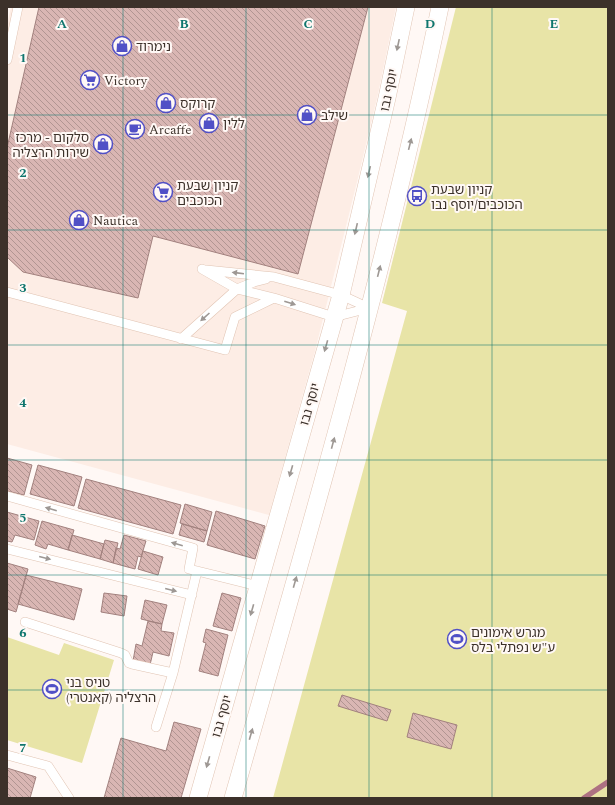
<svg xmlns="http://www.w3.org/2000/svg" width="615" height="805" font-family="Spectral,'Noto Sans Hebrew',serif">
  <style>
    .built { fill: #fdede5 }
    .green { fill: #e8e4a7 }
    .lines { fill: none; stroke-linecap: round; stroke-linejoin: round }
    .stream { stroke: #ad7182; stroke-width: 5.5 }
    .building { fill: url(#building-back-hatch); stroke: #a2817e }
    .service-casing { stroke: #e1c4b3; stroke-width: 10 }
    .minor-casing { stroke: #e1c4b3; stroke-width: 18 }
    .service { stroke: #fff; stroke-width: 9 }
    .minor { stroke: #fff; stroke-width: 17 }
    .oneway { fill: #9e9894 }
    .grid { fill: none; stroke: #0f766e; stroke-width: 1; stroke-opacity: 0.55 }
    .labels { text-anchor: middle; stroke-width: 4; stroke-linejoin: round; paint-order: stroke }
    .poi-label { font-size: 13px; fill: #3c312a; stroke: #fff8f5; text-anchor: start }
    .street-label { font-size: 13px; fill: #3c312a; stroke: #fff8f5 }
    .grid-label { font-size: 13px; text-anchor: middle; font-weight: bold; fill: #0f766e; stroke: #fff8f5; stroke-width: 4; stroke-linejoin: round; paint-order: stroke }
  </style>
  <defs>
    <pattern id="building-back-hatch" width="6" height="6" patternUnits="userSpaceOnUse"><rect width="6" height="6" fill="#d9b6b3"/><path d="M-1 5l2 2M0 0l6 6M5-1l2 2" fill="none" stroke="#b19592"/></pattern>
  </defs>
  <rect width="100%" height="100%" fill="#fff8f5"/>
  <path class="built" d="M11,7H396L378,94L356,186L315,351L269,515L7,444V24Z"/>
  <path class="green" d="M456,7H608V798H273L407,311L382,303Z
    M7,637L59,655L64,643L114,660L82,763L7,740Z"/>
  <g class="lines">
    <path class="stream" d="M584,798L608,782"/>
  </g>
  <path class="building" d="M39,7H368L298,274L153,236L138,298L23,272L7,257V148Z
    M7,458L32,465L24,495L7,491Z
    M38,465L82,477L74,506L30,494Z
    M86,479L181,505L173,534L78,508Z
    M185,504L212,512L207,531L180,523Z
    M216,511L265,526L255,559L207,545Z
    M7,512L39,521L34,540L15,535L12,542L7,541Z
    M42,521L74,530L68,550L48,544L46,549L35,545Z
    M182,524L207,531L204,542L179,535Z
    M72,535L104,544L100,559L68,550Z
    M124,535L146,541L141,557L138,556L135,569L113,563L116,548L120,549Z
    M105,540L118,543L113,563L100,559Z
    M143,551L163,557L158,575L138,569Z
    M7,563L28,569L16,612L7,609Z
    M26,575L82,589L74,620L18,604Z
    M104,593L127,596L124,616L101,612Z
    M222,593L241,598L232,631L213,626Z
    M145,600L167,605L162,624L141,619Z
    M148,621L162,624L161,631L174,633L169,656L153,652L150,665L133,661L136,644L142,646Z
    M206,629L228,635L218,676L199,671L206,643L203,642Z
    M342,695L391,710L387,721L338,706Z
    M413,713L457,725L451,749L407,737Z
    M174,722L201,729L181,798H104L121,738L166,751Z
    M7,768L36,777L30,798H7Z"/>
  <g class="lines">
    <g class="service-casing">
      <path id="service" d="M7,60L18,7
        M202,269L237,289L274,298L334,317L369,308
        M206,270L274,277L341,295L369,308
        M7,292L225,350L235,317L274,298
        M181,339L237,289L254,282L266,279
        M7,496L193,548L189,569L258,586
        M7,549L192,595
        M25,622L121,653L125,655L129,663L132,664L173,673
        M156,727L173,673L197,571
        M7,755L48,766L69,798"/>
    </g>
    <g class="minor-casing">
      <path id="minor" d="M198,798L341,295L387,98L406,7
        M233,798C308,536 385,274 440,7"/>
    </g>
    <use href="#service" class="service"/>
    <use href="#minor" class="minor"/>
  </g>
  <defs><path id="oneway-solid" d="M-6-.8H1V-3.2L6.5 0L1 3.2V.8H-6Z"/></defs>
  <g class="oneway">
    <use href="#oneway-solid" transform="translate(398 45) rotate(102)"/>
    <use href="#oneway-solid" transform="translate(410 144) rotate(-76)"/>
    <use href="#oneway-solid" transform="translate(369 172) rotate(103)"/>
    <use href="#oneway-solid" transform="translate(356 229) rotate(103)"/>
    <use href="#oneway-solid" transform="translate(379 271) rotate(-76)"/>
    <use href="#oneway-solid" transform="translate(238 273) rotate(-173)"/>
    <use href="#oneway-solid" transform="translate(290 303) rotate(18)"/>
    <use href="#oneway-solid" transform="translate(205 317) rotate(138)"/>
    <use href="#oneway-solid" transform="translate(326 346) rotate(106)"/>
    <use href="#oneway-solid" transform="translate(333 443) rotate(-75)"/>
    <use href="#oneway-solid" transform="translate(291 471) rotate(106)"/>
    <use href="#oneway-solid" transform="translate(51 509) rotate(-164)"/>
    <use href="#oneway-solid" transform="translate(177 544) rotate(-164)"/>
    <use href="#oneway-solid" transform="translate(45 558) rotate(14)"/>
    <use href="#oneway-solid" transform="translate(295 582) rotate(-74)"/>
    <use href="#oneway-solid" transform="translate(171 590) rotate(14)"/>
    <use href="#oneway-solid" transform="translate(252 610) rotate(106)"/>
    <use href="#oneway-solid" transform="translate(251 734) rotate(-74)"/>
    <use href="#oneway-solid" transform="translate(208 762) rotate(106)"/>
  </g>
  <path class="grid" d="M123,7V798M246,7V798M369,7V798M492,7V798M7,115H608M7,230H608M7,345H608M7,460H608M7,575H608M7,690H608"/>
  <defs>
    <g id="shop-ring" transform="scale(1)"><circle r="9.5" fill="#fff8f5" stroke="#5150c6" stroke-width="1.5"/><path d="M-5-2.5h2.3a2.7 3.5 0 0 1 5.4 0H5L5.5 6h-11ZM-1.5-2.5h3a1.5 2.3 0 0 0-3 0Z" fill="#5150c6"/></g>
    <g id="supermarket-ring" transform="scale(1)"><circle r="9.5" fill="#fff8f5" stroke="#5150c6" stroke-width="1.5"/><path d="M-6-5.5h2.5l.6 2H6L4.5 2H-2.5L-4.4-4H-6ZM-1.5 3.2a1.3 1.3 0 1 0 .1 0ZM3 3.2a1.3 1.3 0 1 0 .1 0Z" fill="#5150c6"/></g>
    <g id="cafe-ring" transform="scale(1)"><circle r="9.5" fill="#fff8f5" stroke="#5150c6" stroke-width="1.5"/><path d="M-5.5-4.5H6V0H3Q3 3.5 0 3.5H-2.5Q-5.5 3.5-5.5 0ZM3-3.2v2h1.7v-2ZM-6 4.5H4V6H-6Z" fill="#5150c6"/></g>
    <g id="bus-ring" transform="scale(1)"><circle r="9.5" fill="#fff8f5" stroke="#5150c6" stroke-width="1.5"/><path d="M-5-6H5V4H4V6H2V4H-2V6H-4V4H-5ZM-3.5-4V0h7V-4ZM-3.5 1.2v1.5H-2V1.2ZM2 1.2v1.5H3.5V1.2Z" fill="#5150c6"/></g>
    <g id="stadium-ring" transform="scale(1)"><circle r="9.5" fill="#fff8f5" stroke="#5150c6" stroke-width="1.5"/><path d="M0-5a6.5 5 0 1 0 0 10a6.5 5 0 1 0 0-10ZM-3.5-1.8h7v3.6h-7Z" fill="#5150c6"/></g>
  </defs>
  <g fill-rule="evenodd">
    <use href="#shop-ring" x="122" y="46"/>
    <use href="#supermarket-ring" x="90" y="80"/>
    <use href="#shop-ring" x="166" y="103"/>
    <use href="#shop-ring" x="307" y="115"/>
    <use href="#shop-ring" x="209" y="123"/>
    <use href="#cafe-ring" x="135" y="129"/>
    <use href="#shop-ring" x="103" y="144"/>
    <use href="#supermarket-ring" x="163" y="192"/>
    <use href="#bus-ring" x="417" y="196"/>
    <use href="#shop-ring" x="79" y="220"/>
    <use href="#stadium-ring" x="457" y="639"/>
    <use href="#stadium-ring" x="52" y="689"/>
  </g>
  <g class="labels">
    <g class="poi-label">
      <text x="136" y="51">נימרוד</text>
      <text x="104" y="85">Victory</text>
      <text x="180" y="108">קרוקס</text>
      <text x="321" y="120">שילב</text>
      <text x="223" y="128">ללין</text>
      <text x="149" y="134">Arcaffe</text>
      <text x="89" y="142" text-anchor="end">סלקום - מרכז<tspan x="89" dy="15">שירות הרצליה</tspan></text>
      <text x="177" y="190">קניון שבעת<tspan x="177" dy="15">הכוכבים</tspan></text>
      <text x="431" y="194">קניון שבעת<tspan x="431" dy="15">הכוכבים/יוסף נבו</tspan></text>
      <text x="93" y="225">Nautica</text>
      <text x="471" y="637">מגרש אימונים<tspan x="471" dy="15">ע"ש נפתלי בלס</tspan></text>
      <text x="66" y="687">טניס בני<tspan x="66" dy="15">הרצליה (קאנטרי)</tspan></text>
    </g>
    <g class="street-label">
      <text transform="translate(388 90) rotate(-78)" y="5">יוסף נבו</text>
      <text transform="translate(309 404) rotate(-74)" y="5">יוסף נבו</text>
      <text transform="translate(221 716) rotate(-74)" y="5">יוסף נבו</text>
    </g>
  </g>
  <g class="grid-label">
    <text x="62" y="28">A</text>
    <text x="184" y="28">B</text>
    <text x="308" y="28">C</text>
    <text x="430" y="28">D</text>
    <text x="554" y="28">E</text>
    <text x="23" y="62">1</text>
    <text x="23" y="177">2</text>
    <text x="23" y="292">3</text>
    <text x="23" y="407">4</text>
    <text x="23" y="522">5</text>
    <text x="23" y="637">6</text>
    <text x="23" y="752">7</text>
  </g>
  <rect width="615" height="805" fill="none" stroke="#3c312a" stroke-width="16"/>
</svg>
